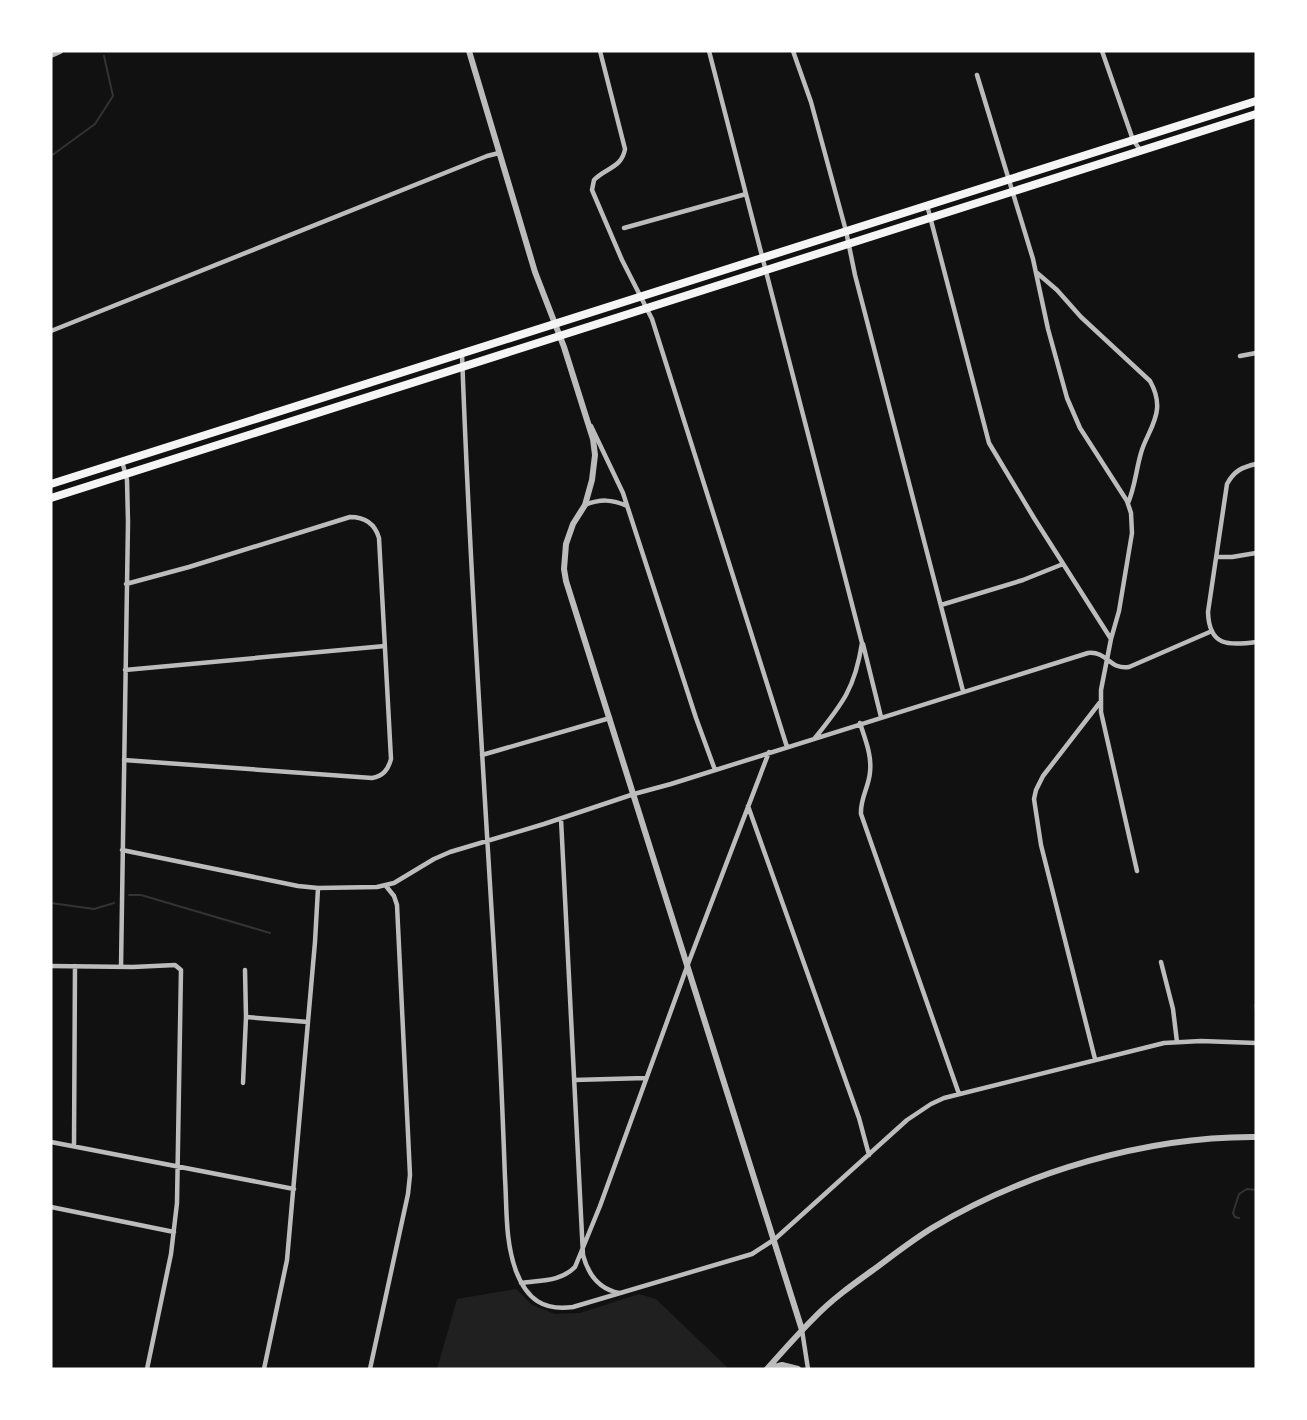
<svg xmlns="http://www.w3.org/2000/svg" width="1307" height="1420" font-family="Karla,sans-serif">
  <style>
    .green { fill: #202020 }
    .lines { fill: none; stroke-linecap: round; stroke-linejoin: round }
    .stream { stroke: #333; stroke-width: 2 }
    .minor { stroke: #bcbcbc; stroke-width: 4.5 }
    .tertiary { stroke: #bcbcbc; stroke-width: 6 }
    .primary { stroke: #f5f5f5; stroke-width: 8 }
  </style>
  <rect width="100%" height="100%" fill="#111"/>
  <path class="green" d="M516,1289L532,1305L555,1314L580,1313L639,1294L656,1299L729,1369H437L457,1299Z"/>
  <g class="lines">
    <path class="stream" d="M51,156L95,124L113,96L104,56
      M129,895H141L270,933
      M51,903L94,909L114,903
      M1255,1005L1256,1012
      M1256,1060V1061
      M1239,1218L1235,1217L1233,1213L1239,1194L1247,1189L1256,1190"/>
    <path class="minor" d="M600,51L625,149C622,168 605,168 594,180L592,190L622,260L652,319L787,747
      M709,51L862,643C855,688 843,703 815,738
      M793,51L811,102L846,231L855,275L963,691
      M1102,51L1133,140L1141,151
      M977,75L1033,259L1048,329L1067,398L1080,428L1127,501L1131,513L1132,533L1119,611L1111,639
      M927,205L989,443L1034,518L1111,639L1101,690V712L1137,871
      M624,228L746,194
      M1036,272L1057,290L1081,317L1150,381C1155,390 1158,399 1157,409C1156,424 1145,438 1141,453C1136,470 1135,487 1128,503
      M51,331L487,156L499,153
      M462,354C470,575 485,796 498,1018C501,1071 503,1124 505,1178C507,1209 505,1241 516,1271C527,1300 544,1311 573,1307L752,1254L775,1239L907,1120L931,1104L944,1098L1164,1043L1201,1041L1256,1043
      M1240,356L1256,353
      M591,426L623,493L696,718L715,770
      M1256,464C1242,467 1234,471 1227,484L1208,612C1209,646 1228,646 1256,642
      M585,505C600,499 612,499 627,506
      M1216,557H1232L1256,553
      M941,605L1023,580L1063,564
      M863,644L881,717
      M125,670L385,646
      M860,723C865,739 872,755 870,772C869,787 860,798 861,814L959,1094
      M482,755L610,718
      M124,760L372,778C383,776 388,770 391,759L379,538C375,524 365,517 350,517L189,567L126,584
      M748,806L859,1118L869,1155
      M561,819L583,1255C588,1274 599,1289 619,1293
      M122,850L298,886L318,888L377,887L394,883L434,859L450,852L544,824L634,794L671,784L1088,653C1108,651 1109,670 1129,667L1212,631
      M1161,962L1173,1009L1177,1042
      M51,966L133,967L175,965L181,970L177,1203L171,1254L147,1369
      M121,967L128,522L127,480L122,461
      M245,970L246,1017
      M1095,1059L1041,845L1034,799L1036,790L1043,776L1101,701
      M574,1080L646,1078
      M243,1083L246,1017L308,1022
      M51,1142L294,1189
      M74,1146L75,966
      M51,1207L174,1232
      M521,1283C541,1280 560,1282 575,1267L600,1206L688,964L769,752
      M802,1330L808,1369
      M264,1369L287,1260L315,942L318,888
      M370,1369L408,1194L410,1175L397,905L394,896L386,886"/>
    <path class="tertiary" d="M469,51L535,272L564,347L593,439L595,455L592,480L585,505L573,524L566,544L564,569L566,581L802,1330
      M51,55L60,51
      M767,1369C782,1352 797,1335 813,1319C831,1300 852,1285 873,1270C892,1256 911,1241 932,1228C1025,1172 1147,1136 1256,1137
      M768,1369L782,1365L798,1369"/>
    <path class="primary" d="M51,484L1256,101
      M51,498L1256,114"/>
  </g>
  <rect width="1307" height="1420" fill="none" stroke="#ffffff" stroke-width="105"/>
</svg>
